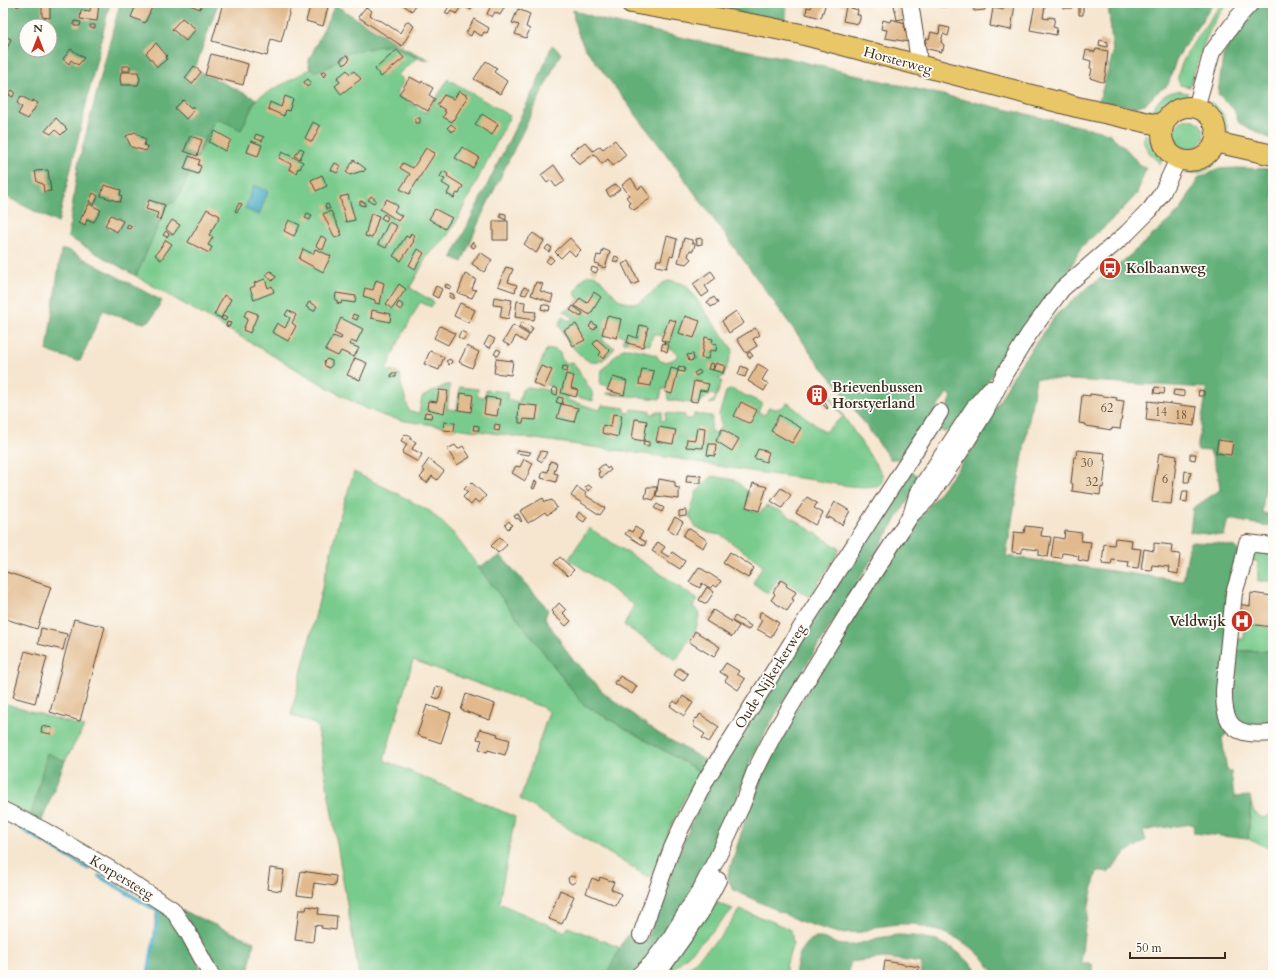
<svg xmlns="http://www.w3.org/2000/svg" width="1276" height="978" font-family="Cardo,serif">
  <style>
    .green { fill: #79cb8d; stroke: #5a7a56 }
    .forest { fill: #62af78; stroke: #4e6c4b; fill-rule: evenodd }
    .water { fill: #45aac4; stroke: #406a71 }
    .lines { fill: none; stroke-linecap: round; stroke-linejoin: round }
    .stream { stroke: #45aac4; stroke-width: 4 }
    .building { fill: #e1b98c }
    .minor-casing { stroke: #574639; stroke-width: 18 }
    .major-casing { stroke: #574639; stroke-width: 22 }
    .minor { stroke: #fff; stroke-width: 16 }
    .major { stroke: #e9c769; stroke-width: 20 }
    .labels { text-anchor: middle; stroke-width: 3.5; stroke-linejoin: round; paint-order: stroke }
    .number-label { font-size: 12px; fill: #644e3a }
    .street-label { font-size: 14px; fill: #3b2a1e; stroke: #fdfcf7 }
    .poi-label { font-size: 14px; font-weight: bold; fill: #3b2a1e; stroke: #fdfcf7; text-anchor: start }
  </style>
  <rect width="100%" height="100%" fill="#fdfcf7"/>
  <filter id="ink" filterUnits="userSpaceOnUse"><feTurbulence type="fractalNoise" baseFrequency=".025" numOctaves="2"/><feDisplacementMap in="SourceGraphic" scale="8" xChannelSelector="R" yChannelSelector="G"/><feConvolveMatrix kernelMatrix="1 2 1 2 8 2 1 2 1" color-interpolation-filters="sRGB"/></filter>
  <filter id="wash" filterUnits="userSpaceOnUse"><feTurbulence type="fractalNoise" baseFrequency=".012" numOctaves="4" result="noise"/><feDisplacementMap in="SourceGraphic" scale="16" xChannelSelector="R" yChannelSelector="G"/><feGaussianBlur stdDeviation="0.9" result="paint"/><feColorMatrix in="noise" values="0 0 0 0 0 0 0 0 0 0 0 0 0 0 0 0 0 1.4 0 .05"/><feComposite in="paint" operator="in"/></filter>
  <g filter="url(#wash)">
    <rect width="100%" height="100%" fill="#f6e6d0"/>
    <path class="green" d="M1222,3H1229C1208,23 1198,60 1190,87L1180,85C1180,84 1178,81 1178,80C1176,62 1211,18 1222,3Z
      M393,45L402,51L417,58L398,74L404,81L396,94L427,113L448,79L510,116L453,228L443,241L427,256L410,288L434,302L431,307L420,302L396,347L386,370L400,374L401,384L409,411L419,413L422,397L446,385H450L447,409L457,410L460,387L478,389L477,396L485,397L486,390L508,392L507,400L519,402L522,390L528,387L553,391L554,387L533,382L546,350L554,349L560,353L563,363L573,362L592,392L593,401L569,395L567,400L600,410L602,405L625,408V412L630,413L631,409L650,411V414H655V412H662L661,421H665L666,413L685,415V419H693L694,414L712,416L711,433H717L721,426L719,415L726,392L731,389L762,403L758,412L765,415L769,407C777,411 781,408 788,403L824,432L843,417L826,393L824,394L821,389L817,391L814,390L816,385L824,387L883,475C883,481 881,486 875,486C856,489 832,483 814,480C769,474 725,468 680,459L405,421L384,416L358,405L136,276L167,205L174,202L177,199L214,121L219,119L241,129L256,99L310,69C328,74 336,57 349,53C363,48 379,46 393,45Z
      M1177,91L1188,93C1183,105 1165,116 1151,112C1157,100 1164,93 1177,91Z
      M1210,102C1222,108 1227,119 1228,132C1217,125 1211,115 1210,102Z
      M1174 134a15 15 0 1 1 30 0a15 15 0 1 1-30 0Z
      M1144,134C1159,139 1166,148 1160,164C1152,155 1141,147 1144,134Z
      M1223,155C1211,169 1203,175 1185,173C1194,162 1209,157 1223,155Z
      M588,275H594L599,278L618,299L627,303H638L649,295L663,283L668,281H674L686,285L733,350L723,377L718,378L722,381L714,403L709,404L716,398L712,393L698,404L668,400L667,389H662L660,399L607,394V393L620,394L621,390L601,384L600,381L602,370L621,350L628,348L645,351L657,356L660,361C668,363 674,360 679,355L672,349L664,348L666,337L653,334L650,345L632,342V338L628,337L627,342H623L624,336L608,332L602,340L615,348C610,353 605,360 598,362C583,366 564,337 559,325L563,316L568,321L574,318L564,311L574,306L579,298L574,294L581,281Z
      M354,472L396,493L431,512L453,533L583,704L701,772L685,797L669,830L653,875L648,877L520,799L549,712L542,707L413,660L384,760L515,817L499,903L565,932L568,927L621,948L606,975H359L317,725L291,715L338,523Z
      M712,476L735,480L749,493L745,509L760,513L766,506L781,511L840,549L809,597L779,577L768,594L753,583L763,565L721,535L709,533L696,527L689,516L697,491Z
      M589,528L655,570L698,600L693,607L700,612L696,629L676,660L624,625L634,605L569,559Z
      M1254,549L1273,551L1272,581H1258V562L1249,559Z
      M1245,623L1273,626V652L1263,651H1236L1234,653L1235,639H1244Z
      M3,703L84,727L65,761L47,754L31,817L3,803Z
      M1251,802C1253,810 1255,816 1264,818L1273,812V850L1248,839Z
      M713,901L733,909L706,938L669,973L667,975H660Z
      M740,910L771,921L791,930L793,943L786,966V975H690L687,969L722,935Z"/>
    <path class="forest" d="M3,3H110L58,223L3,195ZM26,26H50V50H26Z
      M120,3H218L195,69L256,99L241,130L219,119L214,121L177,199L174,202L167,205L136,276L68,237L78,165Z
      M729,3H787L785,24L730,12Z
      M1108,3H1214L1187,42L1176,60L1168,85L1156,93L1147,103L1135,107L1099,101L1113,53Z
      M1255,3H1273V140L1239,123L1234,110L1218,94L1223,56L1240,22Z
      M335,5L402,47L430,60L417,58L393,45L381,46L348,53L329,67L315,71L310,69L308,62Z
      M573,10L603,20L716,45L783,57L886,82L1109,133C1115,140 1124,146 1130,153C1136,160 1137,163 1146,168L1137,194L1114,218L1082,246L1067,274L1037,309L1017,340L955,428L945,432L940,430L939,425L952,397L947,393L903,459H890L834,381L819,364L675,166L585,48C578,35 574,25 573,10Z
      M552,45L561,53L480,219L462,262L452,257L537,83Z
      M1237,168L1273,169V428L1262,513L1273,514V527L1228,519L1224,536L1190,532L1193,508L1220,490L1218,473L1210,451L1197,450L1207,388L1036,378L1006,556L1183,581L1190,542L1217,543L1235,547L1240,553L1230,594V731L1222,738L1227,771H1231L1234,797L1250,796L1251,802L1248,839L1194,833L1193,824L1159,828L1143,831L1146,840L1127,852L1108,873L1097,871C1089,901 1083,932 1081,964H1092L1094,975H996L984,959L973,949L958,939L945,933L914,924H898L875,927L862,932L838,933L799,921L734,890L727,878L750,805L763,773L797,708L893,554L975,445L1017,369L1056,315L1086,289L1121,263L1180,211L1199,177L1207,175L1217,169Z
      M61,250H68L162,301L151,320L144,323L117,316L103,310L81,359L77,361L47,351Z
      M913,473L922,478L769,725L753,757L709,865L646,961L630,975H606L627,935L646,942L671,870L709,784L906,474Z
      M501,556L548,609L545,618L570,656L605,694L658,733L708,762L701,772L583,704L478,567Z
      M1236,651H1263L1273,652V729H1246L1228,710L1234,653Z
      M47,753L65,761L41,823L31,817Z
      M157,906L172,918L205,975H149Z
      M181,910L254,942L248,975L223,974Z
      M897,935C936,936 956,945 981,975H920L922,963L884,958L850,962L849,975H795C797,961 801,936 821,938C829,939 836,945 845,945C856,946 867,941 878,938C884,937 891,936 897,935Z"/>
    <path class="water" d="M254,185L268,191L259,215L245,209Z"/>
    <g class="lines">
      <path class="stream" d="M14,824L89,869
        M99,876L159,912L148,975"/>
    </g>
    <g id="blocks">
      <path class="building" d="M15,3H26L17,7Z
        M42,3H50V18L42,17Z
        M91,3H99L97,21L80,19L81,10L90,11Z
        M137,3H147L153,5L145,23L131,17Z
        M188,3H202L200,9L187,4Z
        M223,3H292L281,42L271,39L267,56L212,41Z
        M311,3H329L323,26L306,21Z
        M404,3H417L412,11L403,5Z
        M451,3H475L471,10L462,5L456,14L451,11L448,15L445,13Z
        M492,3H507L500,15L495,12L492,17L487,14Z
        M812,3H826L821,18L806,14L807,7L811,8Z
        M839,3H852L851,8L858,10L857,15H860V19L858,24L843,21L846,7L839,5Z
        M904,3L906,18L897,20L894,5Z
        M941,3H969V5L941,7Z
        M973,3H984L985,10L974,11Z
        M1005,3L1014,4L1015,5L1011,30L990,26L993,8L1003,10Z
        M1063,3H1072V8H1063Z
        M1079,3H1083V15H1079Z
        M1035,4L1045,6L1043,18L1048,19L1049,17L1055,18L1053,27L1057,28L1056,35L1030,30Z
        M366,7L372,11L370,15L379,21L380,20L400,33L407,21L414,26L402,46L358,17Z
        M518,9L530,14L526,27L530,29L526,38L515,34L519,25L512,23Z
        M182,18L196,29L186,41L172,29Z
        M474,19L489,28L487,33L484,32L482,36L473,31L471,36L466,33Z
        M891,19L905,23L904,27L906,28L909,42L885,38L887,30L881,29L883,20L890,22Z
        M74,21L81,22L80,26H74Z
        M90,25H95V28H90Z
        M940,26L950,28L948,36L943,34L941,42L944,45L943,50H941V52L924,48L927,38L929,39L931,32L939,34Z
        M4,36L11,39L6,51L3,50V39Z
        M1100,40L1108,42L1107,47L1099,45Z
        M156,43L167,56L166,57L167,59L157,67L146,53Z
        M71,49L84,58L78,65L71,60L69,64L63,59Z
        M1096,49L1108,51L1106,71L1104,81L1102,82L1090,78L1092,69L1090,68L1091,61L1084,59L1086,50L1095,52Z
        M397,50L404,58L381,77L375,69Z
        M211,54L248,64L243,85L205,75Z
        M347,55L350,59L344,65L340,60Z
        M486,61L497,68L494,72L507,81L500,94L474,79Z
        M122,66H130V71H122Z
        M194,66L201,72L192,84L185,78Z
        M324,70L327,73L324,77L321,73Z
        M347,70L350,74L354,71L361,79L341,94L335,86L340,82L337,78Z
        M121,72H138L140,79L138,85H121L120,79Z
        M410,77L421,83L422,81L433,88L429,95L435,99L428,111L399,94Z
        M308,79L312,83L307,87L304,82Z
        M12,90L15,92L13,97L9,95Z
        M459,91L468,96L452,122L443,117L446,112L444,111L445,110L437,105L444,95L454,99Z
        M21,96L32,102L33,100L38,103L28,119L18,114L22,107L17,103Z
        M285,96L293,99L289,111L286,110L284,116L268,109L270,102L281,107Z
        M183,100L191,108L192,106L195,109L186,119L175,108Z
        M482,114L498,124L492,135L475,124Z
        M56,118L67,129L61,135L55,130L51,134L45,131Z
        M415,118H420V123H415Z
        M313,122L320,126L312,142L305,138Z
        M451,124L456,128L452,132L447,128Z
        M215,131L231,140L225,151L209,142Z
        M135,132L146,140L144,145L148,147L146,151L131,147L126,136Z
        M256,134L264,137L262,141L254,138Z
        M190,136L202,140L197,156L184,151Z
        M615,140L626,155L613,166L608,159L602,164L594,154L579,165L570,153L585,142L593,151L600,146L603,149Z
        M251,141L262,145L258,156L247,152Z
        M462,147L479,157L473,168L455,158Z
        M300,148L304,150L300,159L295,156Z
        M426,148L435,153L409,194L400,189L410,174L400,168L403,163L413,168Z
        M282,152L303,162L300,169L298,168L296,173L289,169L291,164L279,158Z
        M189,156L200,160L198,165L201,166L198,174L184,169Z
        M3,158L8,161L4,168H3Z
        M354,160L366,169L363,172L362,171L350,175L346,172Z
        M335,163L341,166L337,173L331,170Z
        M554,165L565,181L556,187L551,180L547,183L541,175Z
        M48,170L51,191L44,192L43,184L37,182L35,171Z
        M443,171L448,174L447,176L463,186L459,194L457,193L454,198L447,194L450,188L442,183L445,179L440,177Z
        M322,175L327,186L316,191L311,180Z
        M631,178L638,189L642,186L651,198L634,210L629,206L630,202L626,197L629,195L622,185Z
        M616,184L620,189L610,197L606,191Z
        M104,185L121,190L120,195L122,196L120,202L101,196Z
        M93,193L98,196L94,205L89,202Z
        M348,195L355,220L346,222L340,197Z
        M371,196L376,200L374,203L368,200Z
        M387,199L398,206L394,211L402,216L398,221L380,209Z
        M149,200L165,205L160,220L156,219L158,213L146,209Z
        M360,201L365,202V206L360,205Z
        M239,203L242,204L237,212L235,211Z
        M89,204L101,210L94,222L87,219L85,225L79,222Z
        M328,204L330,209H326L325,205Z
        M207,209L220,216L209,235L213,237L208,245L212,247L209,253L188,242Z
        M435,209L452,218L445,229L429,219Z
        M331,211L342,235L335,238L323,214Z
        M307,213L312,215L310,220L305,218Z
        M371,213L379,216L372,238L365,236Z
        M500,213L506,214V220L500,217Z
        M384,214L388,217L386,221L381,218Z
        M111,215L123,221L117,232L105,225Z
        M172,220L180,225L173,235L166,229Z
        M289,220L300,225L294,236L284,231Z
        M493,221H508V240H493Z
        M389,222L397,226L386,248L378,244Z
        M128,224L132,226L130,229L126,228Z
        M166,231L169,234L167,237L163,235Z
        M411,233L415,236L413,240L414,241L401,261L393,256L406,236L409,238Z
        M533,233L544,241L536,253L524,244Z
        M321,236L327,239L323,250L316,246Z
        M667,236L677,239L673,257L670,256L667,268L656,266L657,260H661Z
        M570,238L581,250L575,256L569,250L561,258L555,252Z
        M684,238L692,240V243L695,244L693,251L690,250L688,256L691,259L686,264L678,262Z
        M702,238V244L697,245L696,239Z
        M166,240L172,244L161,260L155,255Z
        M472,242L476,245L474,248L470,246Z
        M548,245L552,248L549,252L545,249Z
        M303,249L313,254L315,249L331,256L323,272L299,259Z
        M418,249L424,253L415,269L409,265Z
        M603,249L610,252L605,268L598,266L599,264L595,263L597,255L601,256Z
        M480,252L492,260L484,272L472,264Z
        M550,256L554,260L550,264L546,261Z
        M615,256L620,258L618,263L613,261Z
        M629,261L639,282L632,285L622,264Z
        M506,267L513,269L508,282L517,285L515,292L498,286Z
        M592,267L598,269L596,273L591,271Z
        M271,271L276,277L272,281L266,274Z
        M711,271L716,278L705,286L709,292L702,297L693,284Z
        M465,274L476,279L472,289L476,290L472,298L458,293Z
        M265,279L268,288L272,286L274,292L254,300L250,288L255,286L254,283Z
        M376,280L384,283L380,304L375,303V300L363,296L365,288L373,290Z
        M536,282L543,284L540,291L553,295L551,302L531,295Z
        M399,284L406,289L392,309L386,304Z
        M446,284L451,286L450,289L445,287Z
        M436,286L442,289L438,298L432,295Z
        M524,287L529,289L526,295L521,294Z
        M594,292L601,297L590,315L575,306L580,298L587,303Z
        M336,293L356,296L355,303L342,301L341,304L337,303V300H335Z
        M450,293L454,295L453,299L449,297Z
        M224,295L231,299L221,318L214,315Z
        M494,297L512,300L508,319L500,317L502,306L493,305Z
        M714,297L718,303L711,307L707,302Z
        M517,301L525,302L524,311L536,312L534,320L515,317Z
        M309,302L317,306L314,311L306,307Z
        M399,302L403,305L401,310L396,307Z
        M460,303L475,310L469,323L454,316Z
        M542,304L550,306L549,311L541,309Z
        M573,306L583,313L581,317L570,310Z
        M247,310L258,314L250,333L243,330L248,318L244,316Z
        M288,310L296,315L292,323L296,326L288,341L272,332L277,323L285,328L290,318L285,315Z
        M372,310L391,314L390,322L371,318Z
        M736,311L744,323L729,333L722,321Z
        M353,314L358,316L357,320L352,318Z
        M223,316L227,318L225,321L221,319Z
        M607,316L621,319L617,338L602,334Z
        M685,316L700,321L694,338L679,333Z
        M341,318L363,329L356,343L351,341L349,344L359,348L354,357L341,351L338,356L325,350L333,336L341,339L342,337L334,333Z
        M669,319L676,321L669,343L661,340Z
        M227,322L231,323L229,327L226,326Z
        M522,322L533,328L530,334L519,327Z
        M592,322L597,326L594,330L589,327Z
        M576,324L585,340L573,346L564,330Z
        M513,325L529,335L525,342L516,336L510,346L503,342Z
        M640,325L648,327L643,347L627,343L629,335L637,338Z
        M440,326L455,333L448,345L434,338Z
        M755,328L760,335L753,339L757,346L746,353L737,339Z
        M461,331L467,334L463,340L458,337Z
        M489,336L495,339L490,348L484,345Z
        M705,337L713,339L712,343L717,344L716,351L710,350L708,359L701,358Z
        M597,339L610,351L603,359L599,355L601,352L593,344Z
        M663,343L669,345L667,352L661,349Z
        M467,346L479,352L472,368L459,362Z
        M497,349L501,351L498,356L494,354Z
        M430,351L444,357L439,370L424,364Z
        M750,352L753,356L749,358L747,354Z
        M693,354L694,360L689,361L687,355Z
        M355,358L367,363L360,380L347,375Z
        M327,359L332,361V365L329,368L325,366L324,362Z
        M450,359L452,362L449,365L446,361Z
        M496,359L513,361L511,375L494,373Z
        M710,363L714,364L713,370L708,369Z
        M716,363L725,366L723,373L713,370Z
        M758,364L768,370L762,380L768,384L764,391L748,381Z
        M541,366L552,370L544,388L533,383Z
        M563,366L568,367L567,372L562,371Z
        M679,366L685,368L684,372L678,371Z
        M741,366L748,369L745,377L738,375Z
        M671,368L678,370L672,394L665,392Z
        M642,369L654,371L651,386L639,384Z
        M699,370L701,373L696,376L694,373Z
        M392,373H396V377H391Z
        M566,374L574,376L571,388L578,390L576,397L561,393Z
        M613,377L627,381L624,395L607,390Z
        M694,381L709,384L707,391L700,390L697,402L690,401Z
        M553,387L558,389L557,395L552,394Z
        M1155,387L1165,388L1164,394L1154,393Z
        M439,390L448,391L444,413L427,409L428,401L437,402Z
        M1174,390L1184,391V397L1173,395Z
        M1199,390L1204,391V396H1198Z
        M817,392L820,396L817,398L814,394Z
        M461,393L473,395L471,412L458,410Z
        M1090,394L1117,398L1116,400L1124,401L1120,429L1112,428V430L1086,426V424L1079,423L1082,395L1090,396Z
        M486,397L500,399L497,416L484,414Z
        M558,397L563,398L562,404L556,402Z
        M824,401L828,408L827,409L822,403Z
        M1148,401L1197,407L1194,426L1146,420Z
        M741,402L757,410L751,422L748,423L734,416Z
        M519,404L538,406L536,420L524,419L523,423H519V418H518Z
        M561,404L578,408L574,422L557,418Z
        M425,412L432,413L431,418L424,417Z
        M613,414L622,415L618,437L602,433L603,425L611,427Z
        M779,415L801,428L792,443L771,431Z
        M635,419L647,421L644,441L632,439Z
        M444,422L455,423L454,431L443,430Z
        M495,424L500,425L499,431L494,430Z
        M474,425L479,426V430H473Z
        M659,427L676,430L673,444L656,441Z
        M697,427L705,428L703,448L686,447L687,439L695,440Z
        M722,429L739,439L732,451L716,441Z
        M405,434L411,437L410,439L416,442L412,449L422,454L418,462L402,453L407,444L401,441Z
        M1218,440L1233,442L1231,455L1216,453Z
        M644,441L649,442V446L643,445Z
        M709,444H716L715,456L707,455Z
        M455,445L458,449L463,446L470,457L457,465L447,449Z
        M758,449L769,452L766,462L754,458Z
        M517,450L531,452L529,455L516,453Z
        M1077,450L1105,453L1104,461H1106L1103,488L1101,487L1100,495L1072,491L1073,484L1071,483L1074,457H1076Z
        M541,451L547,452L542,462L537,459Z
        M1159,453L1177,456L1171,504L1152,502Z
        M1190,454H1196L1195,460L1190,459Z
        M429,459L444,471L437,480L432,476L427,483L420,478L425,471L422,469Z
        M524,459L533,463L525,481L512,473L516,466L520,467Z
        M550,461L557,463L554,473L558,474L556,482L541,478L543,471L548,472Z
        M604,464L607,469L609,467L611,470L601,478L598,473L600,472L598,469Z
        M1185,471L1191,472L1189,482H1184Z
        M687,475L701,476V483L686,482Z
        M659,479L675,482V487L679,488V499L656,496Z
        M535,481L537,482L534,489L532,488Z
        M471,482L486,496L479,503L475,500L471,505L463,497L468,492L464,489Z
        M753,483L767,487L759,511L746,507Z
        M589,485L592,488L588,491L585,487Z
        M577,487L586,493L585,495L605,508L600,515L571,496Z
        M647,487H657L654,500L645,498Z
        M781,488L791,495L782,508L771,501Z
        M1183,491H1188L1187,502L1181,501Z
        M807,497L817,503L814,508L823,513L815,525L796,513Z
        M543,498L545,502L552,500L557,508L547,515L545,512L528,523L520,511Z
        M835,502L850,511L842,525L829,517V519L826,518Z
        M657,504L664,508L662,512L654,508Z
        M686,510V516L679,517V511Z
        M579,512L587,517L584,522L576,517Z
        M518,514L522,521L521,522L518,518L516,519L514,516Z
        M675,517L683,522L676,534L668,529Z
        M509,521L512,525L508,529L505,525Z
        M1025,526L1042,528L1041,536L1051,537L1048,557L1039,555V550L1022,548V553L1012,552L1014,532L1024,533Z
        M635,527L643,532L639,538L646,542L644,546L625,534L628,530L632,532Z
        M688,528L707,540L703,548L683,536Z
        M1065,531L1082,533L1081,541L1091,542L1088,562L1078,560L1079,556L1070,554L1062,553L1061,558L1051,557L1054,537L1064,539Z
        M500,537L507,545L498,553L491,546Z
        M1115,538L1132,540L1131,548L1141,549L1138,568L1128,567L1129,562L1112,560L1111,565L1102,564L1104,544L1114,545Z
        M658,542L665,547L661,552L669,557L672,552L685,561L680,569L652,551Z
        M1154,543L1172,545L1171,553L1180,554L1178,574L1168,572L1169,567L1152,565L1151,570L1141,569L1144,549L1154,551Z
        M730,552L754,568L748,578L723,563Z
        M560,557L574,570L568,576L554,563Z
        M699,567L721,581L717,587L713,585L710,588L702,583L700,588L689,582Z
        M3,571L51,587L37,629L3,618V601L7,590L3,589Z
        M781,580L787,584L786,586L796,592L792,599L794,600L787,611L771,600L775,594L773,592Z
        M707,587L714,592L706,604L699,600Z
        M1251,593L1273,596V614L1271,627L1236,622L1238,604L1250,606Z
        M559,603L566,610L563,613L571,621L566,626L553,614L554,613L552,611Z
        M713,610L739,626L732,637L706,621Z
        M760,612H762L779,623L771,637L757,629L762,620L759,618Z
        M735,616L751,626L748,630L732,621Z
        M74,619L105,627L80,721L50,712Z
        M41,628L67,634L63,650L38,644Z
        M695,631L720,647L714,657L689,642Z
        M25,651L47,657L35,703L13,697Z
        M3,654L6,655L4,665H3Z
        M726,663L739,671L737,674L745,679L738,690L725,681L728,677L720,672Z
        M679,668L688,674L683,681L674,675Z
        M620,676L637,686L632,694L614,683L616,680L617,681Z
        M436,686L443,688L439,699L433,697Z
        M466,694L495,704L490,720L461,710Z
        M683,696L693,703L684,716L670,706L674,701L678,704Z
        M427,705L451,713L441,743L417,735Z
        M700,714L719,727L709,742L702,738L705,734L693,726L695,723L693,722L696,718L697,719Z
        M42,726L52,728L51,734L41,732Z
        M480,729L498,734L497,736L510,740L505,755L488,750L487,752L479,749L482,740L477,739Z
        M270,868L284,870L281,891L267,889Z
        M301,871L336,876L335,886L314,883L312,897L297,895Z
        M571,876L575,877L576,881L572,884L569,882L568,878Z
        M600,877L614,882L611,889L621,894L616,906L586,893L592,878L599,881Z
        M560,890L574,896L562,924L549,919Z
        M307,906L319,908L318,914L337,916L336,930L321,928L322,926L315,925L313,942L295,940L299,910H306Z
        M885,961L919,967L918,975H883Z"/>
    </g>
  </g>
  <g filter="url(#ink)">
    <use href="#blocks" fill-opacity="0" stroke="#574639" stroke-width="1"/>
    <g class="lines">
      <g class="minor-casing">
        <path id="minor" d="M910,3L918,54L915,65
          M1196,108L1212,52L1238,17L1251,3
          M912,512L918,492L973,409L990,389
          M1273,546L1247,543L1241,571L1234,593L1224,690C1223,728 1236,737 1273,733
          M3,810L43,830L110,869L172,909L187,931L211,975
          M641,935L672,848L682,826L707,778L802,626L940,412
          M639,975L651,964L671,937L701,889L718,856L742,805L755,771L775,732L856,600L911,515L927,500L960,452L985,412L1005,373L1029,334L1053,301L1062,289L1127,233L1150,210L1162,193L1178,159
          M655,975L659,972L700,914L718,880"/>
      </g>
      <g class="major-casing">
        <path id="major" d="M631,3L757,25L801,34L1077,107L1163,126
          M1162 134a27 27 0 1 1 54 0a27 27 0 1 1-54 0Z
          M1215,142L1273,155"/>
      </g>
      <use href="#minor" class="minor"/>
      <use href="#major" class="major"/>
    </g>
  </g>
  <defs>
    <g id="bus-disc" transform="scale(1.15)"><circle r="9.5" fill="#c8321e" stroke="#fdfcf7"/><path d="M-5-6H5V4H4V6H2V4H-2V6H-4V4H-5ZM-3.5-4V0h7V-4ZM-3.5 1.2v1.5H-2V1.2ZM2 1.2v1.5H3.5V1.2Z" fill="#fff"/></g>
    <g id="building-disc" transform="scale(1.15)"><circle r="9.5" fill="#c8321e" stroke="#fdfcf7"/><path d="M-4-6H4V6H1V3H-1V6H-4ZM-2.5-4.3h1.7v1.8h-1.7ZM.8-4.3h1.7v1.8H.8ZM-2.5-1h1.7V.8h-1.7ZM.8-1h1.7V.8H.8Z" fill="#fff"/></g>
    <g id="hospital-disc" transform="scale(1.15)"><circle r="9.5" fill="#c8321e" stroke="#fdfcf7"/><path d="M-5-5h3v3.5h4V-5h3V5h-3V1.5h-4V5h-3Z" fill="#fff"/></g>
  </defs>
  <g fill-rule="evenodd">
    <use href="#bus-disc" x="1110" y="268"/>
    <use href="#building-disc" x="817" y="395"/>
    <use href="#hospital-disc" x="1242" y="621"/>
  </g>
  <g class="labels">
    <g class="number-label">
      <text x="1107" y="412">62</text>
      <text x="1161" y="416">14</text>
      <text x="1181" y="419">18</text>
      <text x="1087" y="467">30</text>
      <text x="1165" y="483">6</text>
      <text x="1092" y="486">32</text>
    </g>
    <g class="street-label">
      <text transform="translate(898 60) rotate(15)" y="5">Horsterweg</text>
      <text transform="translate(770 676) rotate(-58)" y="5">Oude Nijkerkerweg</text>
      <text transform="translate(122 877) rotate(31)" y="5">Korpersteeg</text>
    </g>
    <g class="poi-label">
      <text x="1126" y="273">Kolbaanweg</text>
      <text x="832" y="392">Brievenbussen<tspan x="832" dy="16">Horstyerland</tspan></text>
      <text x="1226" y="626" text-anchor="end">Veldwijk</text>
    </g>
  </g>
  <rect width="1276" height="978" fill="none" stroke="#fdfcf7" stroke-width="16"/>
  <g transform="translate(38 38)"><circle r="19" fill="#fdfcf7" stroke="#afa8a0"/>
  <path d="M0-3L7 15L0 10L-7 15Z" fill="#c8321e"/>
  <text y="-6" font-size="11" font-weight="bold" text-anchor="middle" fill="#3b2a1e">N</text>
  </g>
  <path d="M1130 952v6h95v-6" fill="none" stroke="#3b2a1e" stroke-width="2"/>
  <text x="1136" y="952" font-size="12" fill="#3b2a1e" stroke="#fdfcf7" stroke-width="3" paint-order="stroke">50 m</text>
</svg>
